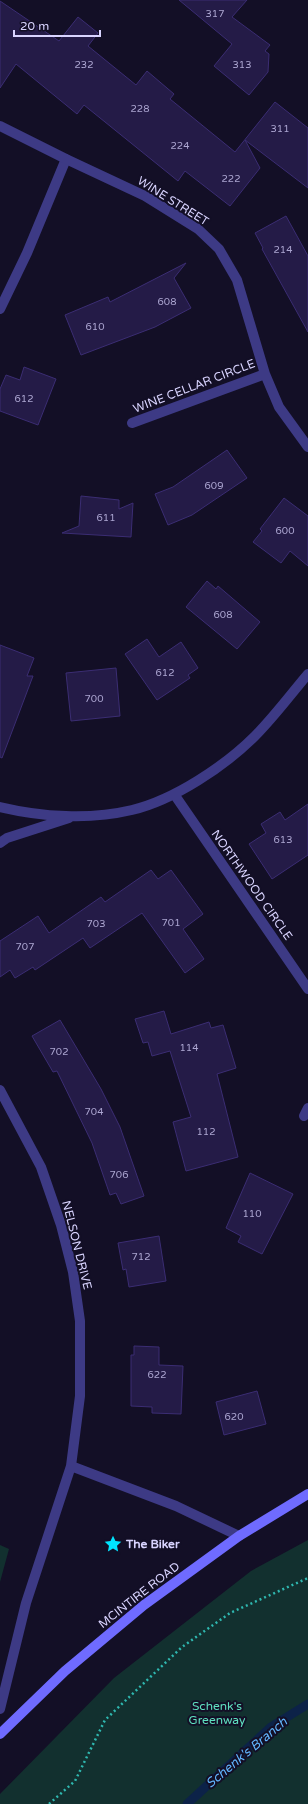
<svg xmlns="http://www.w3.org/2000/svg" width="308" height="1804" font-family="'Varela Round',sans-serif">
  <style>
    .green { fill: #12302f }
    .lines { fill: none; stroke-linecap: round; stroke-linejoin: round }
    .stream { stroke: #0c2248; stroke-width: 9 }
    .building { fill: #241b47; stroke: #3b2d73 }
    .path { stroke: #2fb8b0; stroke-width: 2.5; stroke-dasharray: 2 3; stroke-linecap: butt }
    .service { stroke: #3d3a85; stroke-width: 10 }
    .minor { stroke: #3d3a85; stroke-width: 10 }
    .secondary { stroke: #6f6bff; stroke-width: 10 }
    .labels { text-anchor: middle; stroke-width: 4; stroke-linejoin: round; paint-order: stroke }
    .number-label { font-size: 10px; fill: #aca6d1 }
    .street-label { font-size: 12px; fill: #d9d4ff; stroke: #130f26 }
    .poi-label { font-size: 12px; font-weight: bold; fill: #d9d4ff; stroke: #130f26; text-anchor: start }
    .park-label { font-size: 12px; fill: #5fe0c0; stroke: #130f26 }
    .water-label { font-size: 13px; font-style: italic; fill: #62b6ff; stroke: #130f26 }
  </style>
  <rect width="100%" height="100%" fill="#130f26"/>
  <path class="green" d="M308,1540V1804H0V1794L114,1678L251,1571Z
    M0,1545L9,1549L0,1582Z"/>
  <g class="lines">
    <path class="stream" d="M187,1804L271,1727L308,1704"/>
  </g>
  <path class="building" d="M179,0H247L232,17L270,45L265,51L269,54L268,72L249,95L214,66L232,44Z
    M0,1L59,41L78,17L98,33L88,46L136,85L147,71L174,94L170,99L235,152L275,102L308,128V188L245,140L260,168L230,206L185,171L178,181L84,105L77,114L16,64L0,88Z
    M286,216L308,256V332L262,249L263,248L255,233Z
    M186,263L174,278L191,308L155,327L81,355L65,315L108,297L110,302Z
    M24,367L56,379L38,425L0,411V389L6,375L20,380Z
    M227,450L247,478L192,515L168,525L155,494L173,487Z
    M81,496L119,500V509L133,503L131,537L62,533L79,526Z
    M284,498L308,516V566L290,551L281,563L253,542L262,531L260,529Z
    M207,581L216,589L218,586L260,622L237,649L186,607Z
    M147,639L159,657L181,642L198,668L188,675L190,678L157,700L125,654Z
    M0,645L34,658L27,676H33L2,758L0,757Z
    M116,668L120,716L71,721L66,673Z
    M308,804V855L272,879L249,844L266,833L261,824L280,812L285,820Z
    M151,870L158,879L171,870L203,914L183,929L204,959L185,973L142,913L90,948L83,938L35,970L33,967L15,978L10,970L0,977V941L38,916L49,933L101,897L105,902Z
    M164,1011L171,1034L209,1022L211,1028L223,1025L236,1068L217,1074L238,1157L186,1171L173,1122L191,1117L170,1051L152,1056L148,1042L143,1043L135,1019Z
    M60,1020L101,1089L120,1127L144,1196L121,1204L116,1193L110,1195L92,1143L57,1071L53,1072L32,1036Z
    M250,1173L293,1194L262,1254L238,1242L241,1236L226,1228Z
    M159,1236L166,1281L129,1287L126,1269L123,1270L118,1243Z
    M134,1346L159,1347V1365L183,1366L181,1414L152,1413V1407L131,1406V1355H134Z
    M257,1391L266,1424L224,1435L216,1402Z"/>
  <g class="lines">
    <path class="path" d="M49,1804L75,1781L105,1720L182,1647L230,1613L308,1578"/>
    <path class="service" d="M0,309L27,253L66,159"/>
    <path class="minor" d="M0,126L66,159L145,196L198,229L219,249L237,280L265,374L279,407L308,447
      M132,423L265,374
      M174,794L308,989
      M0,807C42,817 90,820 132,810C174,800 225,766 255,736C274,717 291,694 308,674
      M0,843L7,838L69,818
      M0,1090L41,1167L61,1225L73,1272L80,1321V1396L71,1466L26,1603L0,1709
      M304,1116L308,1108
      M71,1466L176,1506L239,1536"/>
    <path class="secondary" d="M0,1734L65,1671L144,1605L239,1536L308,1494"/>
  </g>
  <defs>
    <g id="sight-bare" transform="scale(1.38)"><path d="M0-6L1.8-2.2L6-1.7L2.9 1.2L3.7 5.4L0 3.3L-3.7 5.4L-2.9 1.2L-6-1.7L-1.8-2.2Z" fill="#00e5ff" stroke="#130f26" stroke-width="2.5" paint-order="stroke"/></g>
  </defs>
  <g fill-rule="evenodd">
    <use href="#sight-bare" x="113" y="1544"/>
  </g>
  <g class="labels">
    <g class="number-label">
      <text x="215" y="17">317</text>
      <text x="84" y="68">232</text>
      <text x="242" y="68">313</text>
      <text x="140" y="112">228</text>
      <text x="280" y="132">311</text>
      <text x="180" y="149">224</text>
      <text x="231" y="182">222</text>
      <text x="283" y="253">214</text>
      <text x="167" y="305">608</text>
      <text x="95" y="330">610</text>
      <text x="24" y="402">612</text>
      <text x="214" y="489">609</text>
      <text x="106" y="521">611</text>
      <text x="285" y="534">600</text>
      <text x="223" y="618">608</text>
      <text x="165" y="676">612</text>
      <text x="94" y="702">700</text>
      <text x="283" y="843">613</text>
      <text x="171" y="926">701</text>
      <text x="96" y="927">703</text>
      <text x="25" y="950">707</text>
      <text x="189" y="1051">114</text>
      <text x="59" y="1055">702</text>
      <text x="94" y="1115">704</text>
      <text x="206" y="1135">112</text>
      <text x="119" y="1178">706</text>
      <text x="252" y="1217">110</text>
      <text x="141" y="1260">712</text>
      <text x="157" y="1378">622</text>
      <text x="234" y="1420">620</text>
    </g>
    <g class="street-label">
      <text transform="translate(173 201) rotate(32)" y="4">WINE STREET</text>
      <text transform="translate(194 386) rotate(-21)" y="4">WINE CELLAR CIRCLE</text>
      <text transform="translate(252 885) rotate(55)" y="4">NORTHWOOD CIRCLE</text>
      <text transform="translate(77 1245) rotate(76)" y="4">NELSON DRIVE</text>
      <text transform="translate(139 1595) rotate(-38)" y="4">MCINTIRE ROAD</text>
    </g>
    <g class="poi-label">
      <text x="126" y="1548">The Biker</text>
    </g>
    <g class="park-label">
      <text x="217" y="1710">Schenk's<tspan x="217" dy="14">Greenway</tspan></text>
    </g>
    <g class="water-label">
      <text transform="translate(246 1752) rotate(-40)" y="5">Schenk's Branch</text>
    </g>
  </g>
  <path d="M14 30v6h86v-6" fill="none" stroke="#d9d4ff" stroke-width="2"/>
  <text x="20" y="30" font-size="12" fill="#d9d4ff" stroke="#130f26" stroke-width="3" paint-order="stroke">20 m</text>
</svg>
